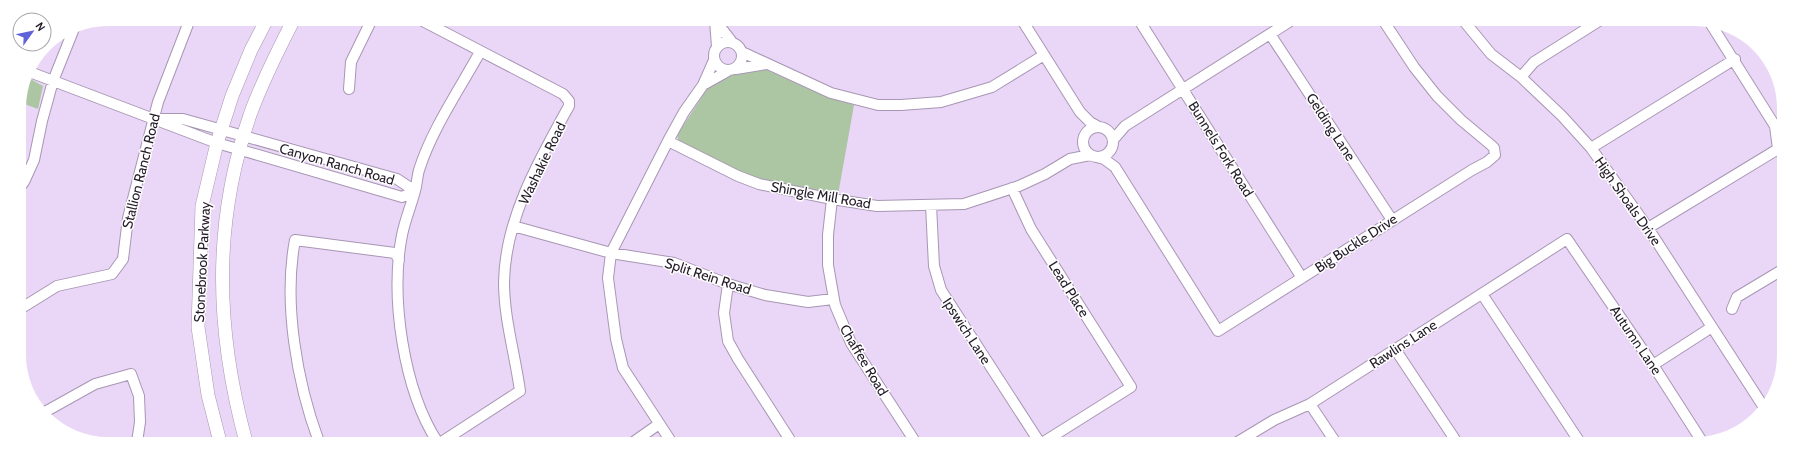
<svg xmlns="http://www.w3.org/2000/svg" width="1803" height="463" font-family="Cabin,sans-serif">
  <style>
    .green { fill: #acc6a4 }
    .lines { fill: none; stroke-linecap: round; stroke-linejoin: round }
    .minor-casing { stroke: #a896b4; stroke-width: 12 }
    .major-casing { stroke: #a896b4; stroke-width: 14 }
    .minor { stroke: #fff; stroke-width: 10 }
    .major { stroke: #fff; stroke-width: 13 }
    .labels { text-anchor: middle; stroke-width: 3; stroke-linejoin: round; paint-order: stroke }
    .street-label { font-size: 14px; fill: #231b27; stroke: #fff }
  </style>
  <rect width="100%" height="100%" fill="#ead7f7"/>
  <path class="green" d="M765,69L828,97L854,105L838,195L777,184L749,176L679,142L677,135L709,86L733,72Z
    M25,76L43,86L38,109L19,102Z"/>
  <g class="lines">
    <g class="minor-casing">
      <path id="minor" d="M419,19L563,94L569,101V106C539,160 505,219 504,282C504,319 515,354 520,391L440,443
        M715,20L732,42
        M715,20L717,47
        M1022,20L1080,112L1090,122L1099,127
        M1139,20L1302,278
        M1463,20L1491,54L1521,77L1562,116L1591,148L1648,228L1763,406
        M1709,21L1775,126L1778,149
        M1270,34L1392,220
        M714 56a14 14 0 1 1 28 0a14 14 0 1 1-28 0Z
        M742,52L831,93L878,105H901L941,102L992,87L1044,55
        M736,69L766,64
        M27,71L217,143L402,197L415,191
        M1521,77L1534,62L1599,21
        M703,85L728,71
        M349,89L351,62L372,19
        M159,119H183L397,179L415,191
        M1083 142a15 15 0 1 1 30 0a15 15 0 1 1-30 0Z
        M1113,140L1125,126L1292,20
        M668,141L738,176L759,184L832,199L877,206L964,204L1019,186L1045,174L1070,159L1090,155
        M1591,148L1735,59
        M1096,157L1104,159L1115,167L1218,331L1472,170L1487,162L1495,155L1494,148L1491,145L1461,120L1437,96L1414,67L1383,20
        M20,187L24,182L34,160L42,121L53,81L75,26
        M1012,188L1031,229L1131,387L1042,443
        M832,199L828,235V265L835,305L851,343L916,443
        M931,205L934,266L941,290L1040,443
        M513,226L611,253L674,263L728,284L765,295L808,302L833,299
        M1648,228L1778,149H1782
        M728,284L724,313L728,341L738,359L792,443
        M1482,294L1581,444
        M20,309L57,286L112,274L123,259L128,218L158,102L190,19
        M1732,309L1737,297L1782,270
        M1395,349L1458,444
        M1653,365L1712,327
        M1310,404L1336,443
        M43,413L95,384L131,374L139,396L140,422L137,442
        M319,442C297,383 283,303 295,240L395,253L399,260
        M438,443C403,389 390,297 402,235C405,220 411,206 415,191C417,184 417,177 419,170C432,129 459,90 480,52
        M632,443L659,424
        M672,443L623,368L616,339L608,278L611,253L668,141L684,112L703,85L714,60
        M1236,443L1274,420L1310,404L1567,239L1653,365L1703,443"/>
    </g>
    <g class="major-casing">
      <path id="major" d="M220,442L208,395L198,327L202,206L217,143L232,96L251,50L267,19
        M246,442C216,331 212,225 250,115C262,82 278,50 294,19"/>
    </g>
    <use href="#minor" class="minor"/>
    <use href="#major" class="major"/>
  </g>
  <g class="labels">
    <g class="street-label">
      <text transform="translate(1331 127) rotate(57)" y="5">Gelding Lane</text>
      <text transform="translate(1221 149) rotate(58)" y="5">Bunnels Fork Road</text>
      <text transform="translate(542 163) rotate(-64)" y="5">Washakie Road</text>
      <text transform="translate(337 164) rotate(16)" y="5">Canyon Ranch Road</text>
      <text transform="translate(141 171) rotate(-76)" y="5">Stallion Ranch Road</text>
      <text transform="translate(821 195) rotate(10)" y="5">Shingle Mill Road</text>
      <text transform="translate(1628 201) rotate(55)" y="5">High Shoals Drive</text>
      <text transform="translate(1356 243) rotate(-33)" y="5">Big Buckle Drive</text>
      <text transform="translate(202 262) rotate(-87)" y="5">Stonebrook Parkway</text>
      <text transform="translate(708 276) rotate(18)" y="5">Split Rein Road</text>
      <text transform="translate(1069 289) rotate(58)" y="5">Lead Place</text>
      <text transform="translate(967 331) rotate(57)" y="5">Ipswich Lane</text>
      <text transform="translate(1636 340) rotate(56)" y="5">Autumn Lane</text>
      <text transform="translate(1403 344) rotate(-33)" y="5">Rawlins Lane</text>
      <text transform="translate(864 360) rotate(59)" y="5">Chaffee Road</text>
    </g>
  </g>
  <path d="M0 0H1803V463H0ZM108 26H1695A82 82 0 0 1 1777 108V355A82 82 0 0 1 1695 437H108A82 82 0 0 1 26 355V108A82 82 0 0 1 108 26Z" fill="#fff" fill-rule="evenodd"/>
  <g transform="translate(32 32) rotate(57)"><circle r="19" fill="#ffffff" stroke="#a7a4a9"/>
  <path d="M0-3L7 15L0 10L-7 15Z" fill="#6062da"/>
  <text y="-6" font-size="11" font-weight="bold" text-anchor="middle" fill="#231b27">N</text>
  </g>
</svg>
